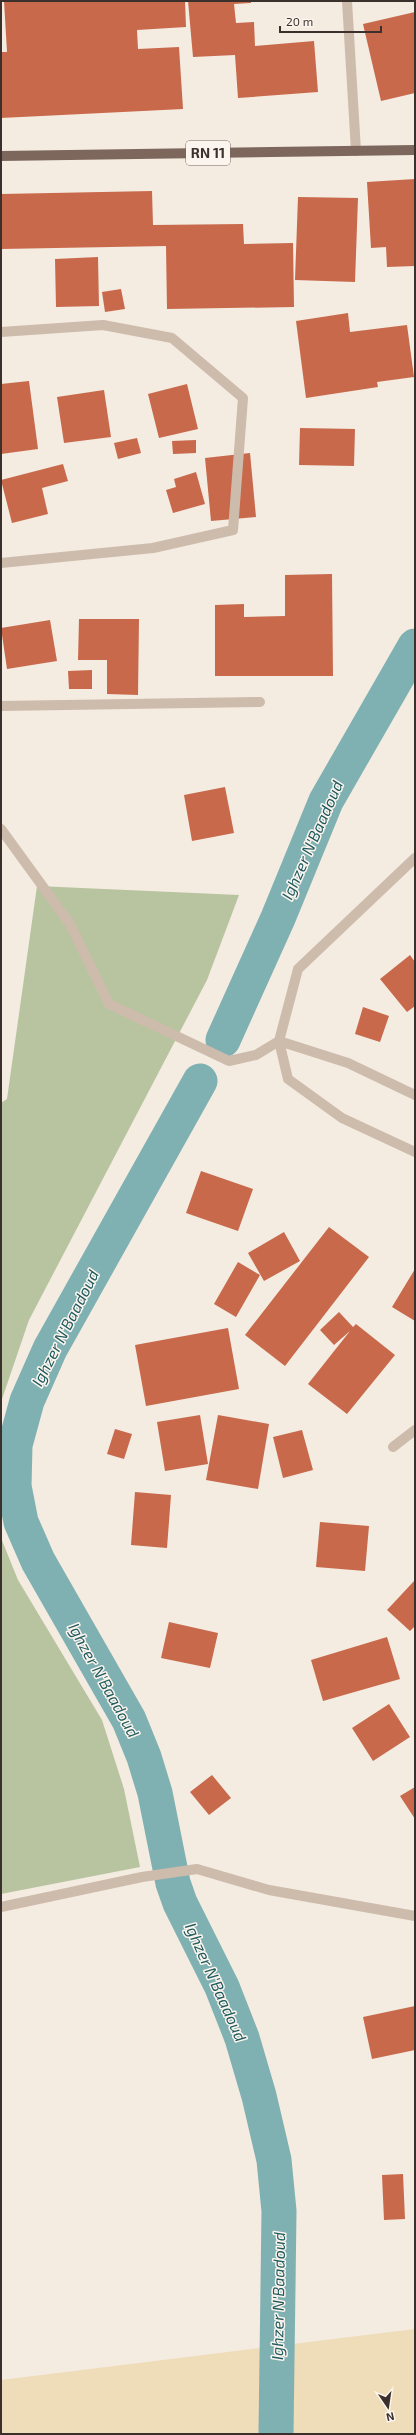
<svg xmlns="http://www.w3.org/2000/svg" width="416" height="2435" font-family="'Exo 2',sans-serif">
  <style>
    .green { fill: #b8c4a0 }
    .sand { fill: #efdcb8 }
    .lines { fill: none; stroke-linecap: round; stroke-linejoin: round }
    .canal { stroke: #7fb0b2; stroke-width: 35 }
    .building { fill: #c8694b }
    .street { stroke: #cdbbac; stroke-width: 10 }
    .primary { stroke: #7d675c; stroke-width: 10 }
    .labels { text-anchor: middle; stroke-width: 3; stroke-linejoin: round; paint-order: stroke }
    .shield { fill: #fbf5ee; stroke: #756b66; stroke-width: 1 }
    .shield-label { font-size: 14px; font-weight: bold; fill: #3b302b }
    .water-label { font-size: 16px; font-style: italic; fill: #1f5a5e; stroke: #fbf5ee }
  </style>
  <rect width="100%" height="100%" fill="#f4ebe1"/>
  <path class="green" d="M37,886L239,895L207,980L29,1320L1,1402V1103L7,1099Z
    M1,1538L18,1580L102,1720L124,1789L140,1867L1,1894Z"/>
  <path class="sand" d="M415,2329V2434H1V2380Z"/>
  <g class="lines">
    <path class="canal" d="M223,1040L278,918L326,801L415,646
      M200,1081L50,1349L27,1401L15,1445L14,1486L21,1522L38,1561L129,1720L144,1757L155,1793L173,1883L180,1903L222,1987L242,2038L259,2096L274,2160L279,2211L276,2434"/>
  </g>
  <path class="building" d="M4,1H185L186,27L137,30L138,49L179,47L183,109L1,118V52H7Z
    M188,1H251V3L234,4L236,23L254,22L255,46L314,41L318,92L238,98L235,55L193,57Z
    M415,12V93L381,101L363,24Z
    M415,179V266L387,267L386,247L371,248L367,182Z
    M152,191L153,225L243,224L244,244L293,243L294,307L167,309L166,246L1,249V194Z
    M298,197L358,198L355,282L295,280Z
    M98,257L99,306L56,307L55,259Z
    M121,289L125,309L105,312L102,292Z
    M348,313L350,332L407,325L414,377L377,382L378,387L306,398L296,321Z
    M29,381L38,449L1,454V384Z
    M187,384L198,429L159,438L148,394Z
    M104,390L111,437L64,443L57,397Z
    M300,428L355,429L354,466L299,465Z
    M137,438L141,453L118,459L114,443Z
    M196,440V453L173,454L172,441Z
    M250,453L256,517L211,521L205,458Z
    M63,464L68,481L42,488L48,514L12,523L1,480Z
    M196,472L205,504L173,513L166,490L176,487L174,479Z
    M332,574L333,676H215V605L244,604V617L285,616V575Z
    M79,619H139L138,695L107,694V660H78Z
    M50,620L57,661L7,669L1,628Z
    M92,670V689H69L68,671Z
    M225,787L234,833L192,841L184,795Z
    M410,955L415,962V1006L407,1012L380,979Z
    M363,1007L389,1016L380,1042L355,1034Z
    M201,1171L253,1189L238,1231L186,1213Z
    M329,1227L369,1257L285,1366L245,1335Z
    M284,1232L300,1261L264,1281L248,1253Z
    M238,1262L260,1275L236,1317L214,1304Z
    M415,1269V1321L392,1307Z
    M339,1312L353,1327L356,1324L395,1355L347,1414L308,1384L350,1331L334,1345L320,1330Z
    M228,1328L239,1389L146,1406L135,1345Z
    M200,1415L208,1464L165,1471L157,1422Z
    M218,1415L269,1424L258,1489L206,1480Z
    M115,1429L132,1434L124,1459L107,1454Z
    M302,1430L313,1470L283,1478L273,1437Z
    M135,1492L171,1495L167,1548L131,1545Z
    M320,1522L369,1526L365,1571L316,1567Z
    M415,1580V1626L410,1631L387,1610Z
    M169,1622L218,1633L210,1668L161,1658Z
    M387,1637L400,1679L323,1701L311,1660Z
    M389,1704L410,1737L373,1761L352,1728Z
    M212,1775L231,1798L209,1815L190,1792Z
    M415,1787V1819L400,1796Z
    M415,2006V2050L372,2059L363,2017Z
    M403,2174L405,2219L384,2220L382,2175Z"/>
  <g class="lines">
    <path class="street" d="M347,1L356,151
      M1,332L103,325L172,338L243,398L233,530L153,548L1,563
      M1,706L260,702
      M1,829L70,924L109,1004L229,1061L256,1055L279,1041L348,1063L415,1095
      M415,858L298,969L279,1041L288,1079L342,1118L415,1152
      M393,1447L415,1430
      M1,1907L142,1877L197,1869L269,1890L415,1916"/>
    <path class="primary" d="M1,156L415,150"/>
  </g>
  <g class="labels">
    <rect class="shield" x="186" y="141" width="44" height="24" rx="3"/>
    <g class="shield-label">
      <text x="208" y="158">RN 11</text>
    </g>
    <g class="water-label">
      <text transform="translate(312 840) rotate(-66)" y="6">Ighzer N'Baadoud</text>
      <text transform="translate(65 1328) rotate(-63)" y="6">Ighzer N'Baadoud</text>
      <text transform="translate(104 1680) rotate(61)" y="6">Ighzer N'Baadoud</text>
      <text transform="translate(216 1982) rotate(66)" y="6">Ighzer N'Baadoud</text>
      <text transform="translate(278 2296) rotate(-89)" y="6">Ighzer N'Baadoud</text>
    </g>
  </g>
  <rect width="416" height="2435" fill="none" stroke="#3b302b" stroke-width="4"/>
  <g transform="translate(388 2407) rotate(167)" stroke="#fbf5ee" stroke-width="3" paint-order="stroke">
  <path d="M0-3L7 15L0 10L-7 15Z" fill="#3b302b"/>
  <text y="-6" font-size="11" font-weight="bold" text-anchor="middle" fill="#3b302b">N</text>
  </g>
  <path d="M280 26v6h101v-6" fill="none" stroke="#3b302b" stroke-width="2"/>
  <text x="286" y="26" font-size="12" fill="#3b302b" stroke="#fbf5ee" stroke-width="3" paint-order="stroke">20 m</text>
</svg>
